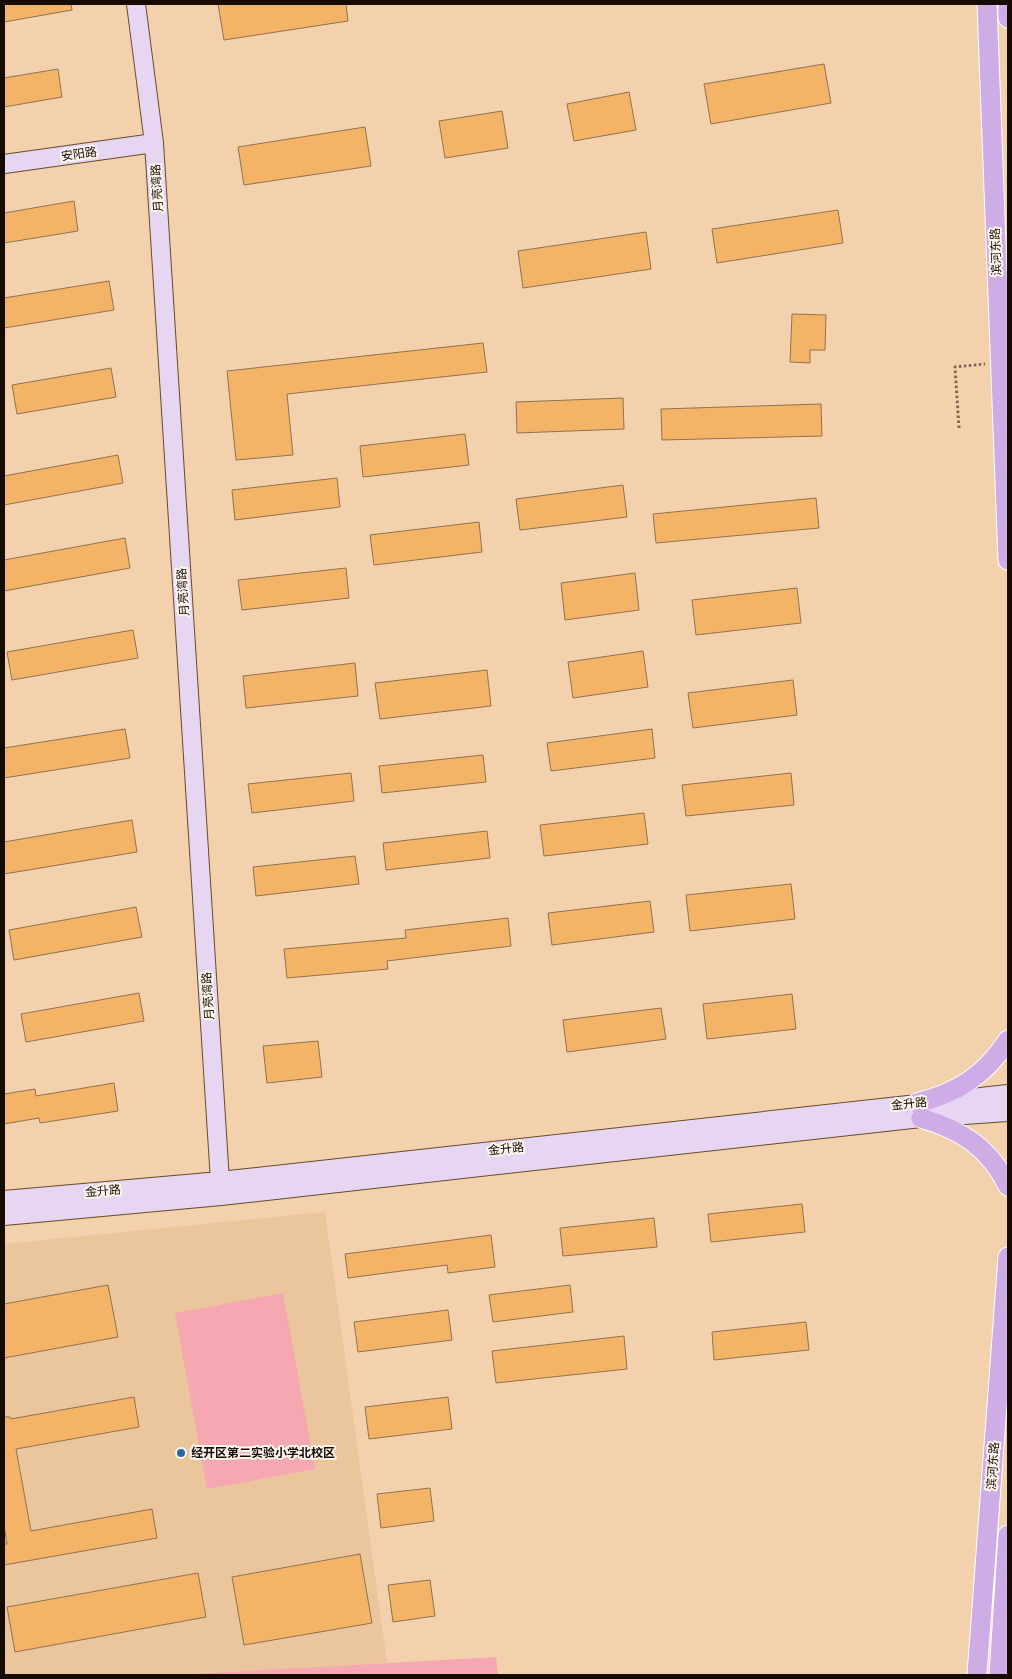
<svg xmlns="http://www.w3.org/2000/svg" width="1012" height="1679" font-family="Rubik,'Noto Sans SC',sans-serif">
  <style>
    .built { fill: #ebc59b }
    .green { fill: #f5a7b2 }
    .building { fill: #f4b468; stroke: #90724f }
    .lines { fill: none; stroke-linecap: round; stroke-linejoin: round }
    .secondary-casing { stroke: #674b2a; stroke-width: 20 }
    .primary-casing { stroke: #fff; stroke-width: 21 }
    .path { stroke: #7e6852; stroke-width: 3; stroke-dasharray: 2.5 2.5; stroke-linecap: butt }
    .secondary { stroke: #e6d6f2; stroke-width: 18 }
    .primary { stroke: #ceace6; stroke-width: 19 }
    .poi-dot { fill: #2c679f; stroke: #fef7f0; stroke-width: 2 }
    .labels { text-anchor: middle; stroke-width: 4; stroke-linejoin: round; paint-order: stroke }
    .street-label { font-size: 12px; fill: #160b01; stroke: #fef7f0 }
    .poi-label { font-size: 12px; font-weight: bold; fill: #160b01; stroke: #fef7f0; text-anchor: start }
  </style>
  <rect width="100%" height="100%" fill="#f3d1ac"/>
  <path class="built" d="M325,1212L387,1663L181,1675H4V1244Z"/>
  <path class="green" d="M283,1293L315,1469L207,1489L175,1313Z
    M496,1657L498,1675H175Z"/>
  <path class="building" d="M4,4H71L72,10L4,22Z
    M218,4H346L348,21L224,40Z
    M824,64L831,103L711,124L704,84Z
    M58,69L62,97L4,107V78Z
    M629,92L636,130L574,141L567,104Z
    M502,111L508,148L445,158L439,121Z
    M365,127L371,166L244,185L238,147Z
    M74,201L78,231L4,243V213Z
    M838,210L843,243L717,263L712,229Z
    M646,232L651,269L523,288L518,251Z
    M109,281L114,310L4,328V298Z
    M792,314L826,315L825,350H810V363L790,362Z
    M483,343L487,372L287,394L293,455L236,460L227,371Z
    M111,368L116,397L17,414L12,385Z
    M623,398L624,429L517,433L516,402Z
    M821,404L822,436L662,440L661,409Z
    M465,434L469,465L363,477L360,446Z
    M118,455L123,483L4,505V476Z
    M337,478L340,507L235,520L232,490Z
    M623,485L627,517L520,530L516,499Z
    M816,498L819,528L656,543L653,514Z
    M479,522L482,552L374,565L370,535Z
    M125,538L130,568L4,591V560Z
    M346,568L349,598L242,610L238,580Z
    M635,573L639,610L565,620L561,583Z
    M797,588L801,623L696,635L692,600Z
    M133,630L138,658L12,680L7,652Z
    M643,651L648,687L573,698L568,662Z
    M355,663L358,696L246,708L243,676Z
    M487,670L491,706L380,719L375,683Z
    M793,680L797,715L693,728L688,693Z
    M125,729L130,758L4,778V748Z
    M652,729L655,758L551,771L547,743Z
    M483,755L486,782L382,793L379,766Z
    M351,773L354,801L252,813L248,784Z
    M791,773L794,805L686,816L682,785Z
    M644,813L648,844L544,856L540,825Z
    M132,820L137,852L4,874V842Z
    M487,831L490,858L386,870L383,843Z
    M355,856L359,884L256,896L253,867Z
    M791,884L795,919L690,931L686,895Z
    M650,901L654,932L552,945L548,913Z
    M136,907L142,937L14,960L9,930Z
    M508,918L511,946L387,961L388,969L287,978L284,949L406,938L405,930Z
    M139,993L144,1021L26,1042L21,1014Z
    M792,994L796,1029L707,1039L703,1004Z
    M661,1008L666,1039L567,1052L563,1020Z
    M318,1041L322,1077L267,1083L263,1046Z
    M114,1083L118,1111L40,1123L39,1118L4,1124V1094L35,1089L36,1096Z
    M802,1204L805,1232L711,1242L708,1214Z
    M654,1218L657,1247L563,1256L560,1228Z
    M491,1235L495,1267L448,1273L447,1265L348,1278L345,1254Z
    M108,1285L118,1337L4,1358V1304Z
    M570,1285L573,1312L493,1322L489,1295Z
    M448,1310L452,1340L358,1352L354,1322Z
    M806,1322L809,1350L714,1360L712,1332Z
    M624,1336L627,1369L496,1383L492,1351Z
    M134,1397L139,1427L16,1449L31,1531L152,1509L157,1538L4,1565V1544H7L4,1526V1417H10L11,1419Z
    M448,1397L452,1429L369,1439L365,1407Z
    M430,1488L434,1521L381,1528L377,1494Z
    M360,1554L372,1623L244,1645L232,1577Z
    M198,1573L206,1617L15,1652L7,1607Z
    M430,1580L435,1616L393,1622L388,1585Z"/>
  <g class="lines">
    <g class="secondary-casing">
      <path id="secondary" d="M136,4L154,143L220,1181
        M4,164L154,143
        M4,1200L220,1181L1008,1094
        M4,1216L221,1196L921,1118L1008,1112"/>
    </g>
    <g class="primary-casing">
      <path id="primary" d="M987,4L1008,560
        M1008,4V18
        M917,1103C959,1092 984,1076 1008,1040
        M921,1118C961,1130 989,1147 1008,1186
        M977,1675L1008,1257
        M999,1675L1008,1535"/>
    </g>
    <path class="path" d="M959,428L955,367L985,364"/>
    <use href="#secondary" class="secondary"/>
    <use href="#primary" class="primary"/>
  </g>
  <circle class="poi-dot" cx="181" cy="1453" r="5"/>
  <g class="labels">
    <g class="street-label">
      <text transform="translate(79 154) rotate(-8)" y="4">安阳路</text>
      <text transform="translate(157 188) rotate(-94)" y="4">月亮湾路</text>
      <text transform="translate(996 252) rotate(-92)" y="4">滨河东路</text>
      <text transform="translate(183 592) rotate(-94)" y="4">月亮湾路</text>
      <text transform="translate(208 996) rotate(-94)" y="4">月亮湾路</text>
      <text transform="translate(909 1104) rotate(-6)" y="4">金升路</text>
      <text transform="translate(506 1149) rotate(-6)" y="4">金升路</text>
      <text transform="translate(103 1191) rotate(-5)" y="4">金升路</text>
      <text transform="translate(993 1466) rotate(-86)" y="4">滨河东路</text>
    </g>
    <g class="poi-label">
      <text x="191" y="1457">经开区第二实验小学北校区</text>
    </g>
  </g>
  <rect width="1012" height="1679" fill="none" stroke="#160b01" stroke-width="10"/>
</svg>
